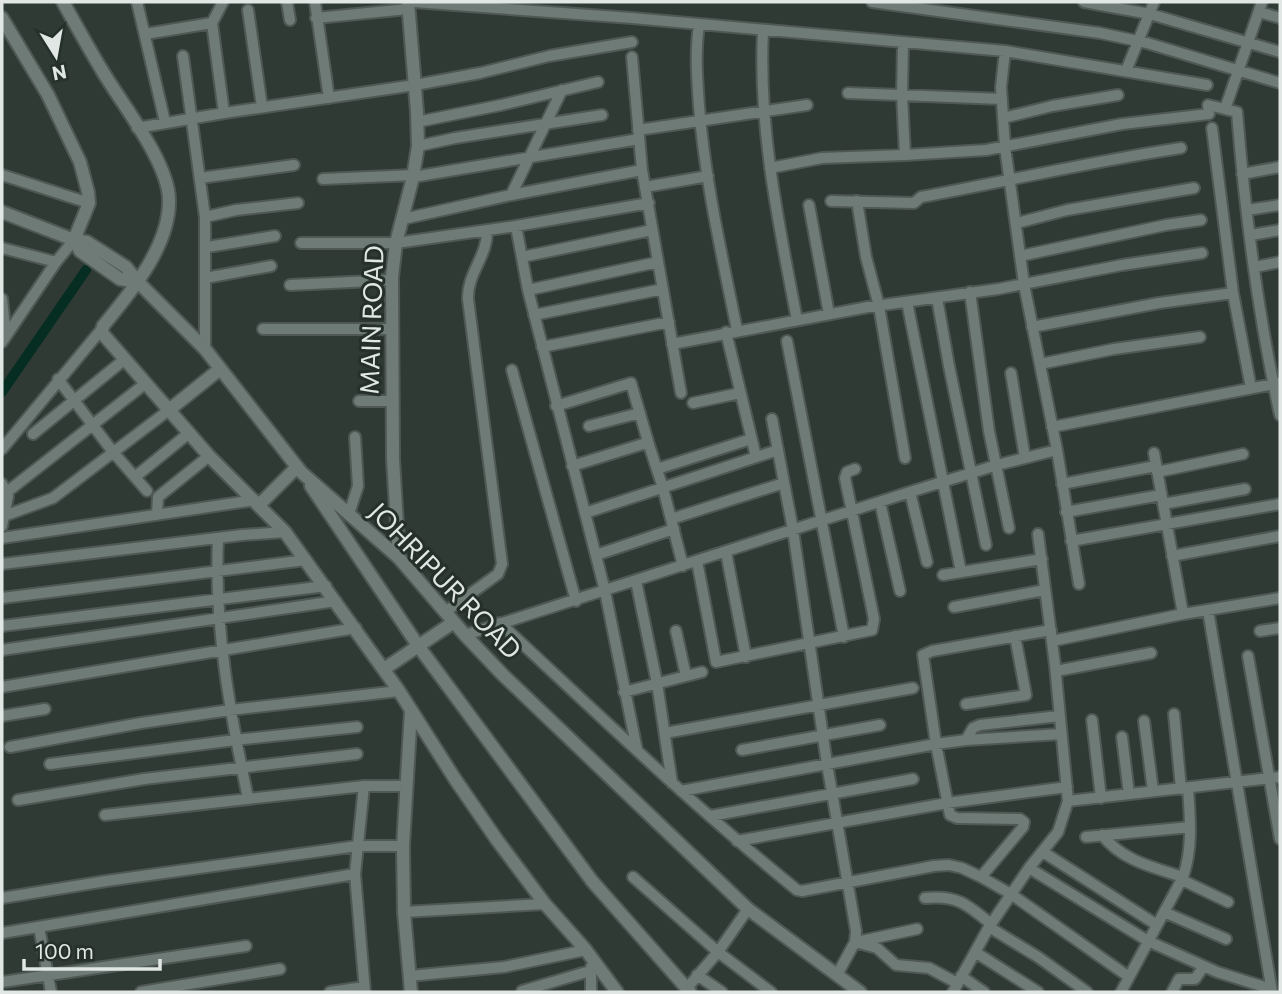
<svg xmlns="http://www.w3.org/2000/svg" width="1282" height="994" font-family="Commissioner,sans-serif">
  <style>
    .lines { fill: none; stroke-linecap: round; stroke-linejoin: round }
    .canal { stroke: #052d21; stroke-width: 10 }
    .minor-casing { stroke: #4f5855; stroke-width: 14 }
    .tertiary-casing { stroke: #4f5855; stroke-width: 16 }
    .minor { stroke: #6e7b76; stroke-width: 10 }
    .tertiary { stroke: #6e7b76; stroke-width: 12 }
    .labels { text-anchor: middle; stroke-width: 6; stroke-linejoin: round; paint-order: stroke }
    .street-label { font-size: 26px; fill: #e0e7e4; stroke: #25302b }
  </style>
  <rect width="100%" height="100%" fill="#2f3a35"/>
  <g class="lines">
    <path class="canal" d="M2,392L86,270"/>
    <g class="minor-casing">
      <path id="minor" d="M137,2L165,122
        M287,2L290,20
        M315,2L329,98
        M414,2L632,18L1005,51L1207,85
        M872,2L1100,33L1147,43L1280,83
        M1084,2L1150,14L1280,52
        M248,10L262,107
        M1259,12L1280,18
        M316,18L408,9
        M212,23L224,113
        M699,25C695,52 697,78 699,106C705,181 722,256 737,330
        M763,31C758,128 779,225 797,320
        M145,34L212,23L223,2
        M1005,51L1001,87L1005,147L1024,284L1057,450L1079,584
        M183,56L205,217V349
        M632,57L642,170L681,393
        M1126,71L1154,2
        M848,93L1002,99
        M1225,109L1262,2
        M1003,118L1052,106L1118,95
        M417,122L501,105L598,82
        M137,128L224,113L415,85L480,73L549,56L632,42
        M1212,128L1233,293L1251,388
        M638,130L807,105
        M418,146L455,138L602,115
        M905,155L986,150L1122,124L1209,114L1208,105L1237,112C1245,213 1258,316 1280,415
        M770,168L822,158L905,155L902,95L903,43
        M1242,174L1280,167
        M2,175L89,203
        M413,177L639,139
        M200,178L294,165
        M323,179L414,175
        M645,187L708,176
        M511,195L562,90
        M831,201L914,203L921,197C1008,181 1094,161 1181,148
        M857,201L866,257L879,306L905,458
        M809,205L829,314
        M1247,210L1280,205
        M205,217L236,210L298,203
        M403,219L511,195L642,170
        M1017,223L1067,210L1194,188
        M516,226L528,290L605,591L637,750
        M1251,235L1280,230
        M301,243H396L516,226L649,203
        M207,247L275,236
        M2,248L56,262
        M1020,256L1166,225L1201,220
        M522,257L652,230
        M1255,267L1280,262
        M205,278L271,266
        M290,285L392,280
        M528,290L658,262
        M970,292L989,431L1009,528
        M937,298L949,366L986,545
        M2,299L6,336
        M907,302L961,572
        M534,315L663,289
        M1032,327L1159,303L1233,293
        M263,329H392
        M726,332L756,457
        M787,341L844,637
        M2,342L56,262L74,240
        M672,344L868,307L998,289L1122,265L1202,253
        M542,347L669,322
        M1040,364L1114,349L1200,337
        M512,370L576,601
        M1011,373L1025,458
        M58,379L113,452L147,491
        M359,401H392
        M693,403L740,393
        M556,406L631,383L649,445
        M772,419L793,530L827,764L856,931L855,942L837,975
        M589,426L640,413
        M1052,427L1279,383
        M33,434L125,359
        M2,449L101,330
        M1154,453L1183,614
        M572,466L643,444L649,445L663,488L683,566
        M657,469L751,439
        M1157,472L1243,454
        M135,477L189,433
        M2,484L8,496L2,526
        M1062,484L1156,466
        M7,492L146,383
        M910,492L927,562
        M880,502L900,591
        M1163,504L1245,489
        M1066,512L1161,495
        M585,513L778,450
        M157,514L158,497L209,456
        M349,514L358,486L355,437
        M4,516L53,498L169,410
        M671,519L784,483
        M2,538L255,500
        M218,538C214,626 230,713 248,798
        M1071,541L1280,504
        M726,552L746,657
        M596,555L674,529
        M1172,556L1280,536
        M697,561L716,662L872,630L874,619L845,478L847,472L855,469
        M2,564L242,535L285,532
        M943,575L1042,559
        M636,581L657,683L672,783
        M2,598L306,560
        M954,607L1045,590
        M1208,610L1272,992
        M445,612L498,574L502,564L468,299C467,273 488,256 487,230
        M500,623C598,714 693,806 797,890L802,891L934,866L949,865L962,868L981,877L1011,894L1129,977
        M2,626L326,586
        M676,631L686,676
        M1260,631L1280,628
        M465,635L910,492L997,465L1057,450
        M1052,641L1183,614L1280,598
        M2,650L336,601
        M1248,656L1280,839
        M1056,671L1151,653
        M2,687L356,628
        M624,692L702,672
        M966,704L1026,695L1015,636
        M1174,714L1181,789
        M2,716L45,709
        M1092,720L1101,798
        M1144,721L1153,791
        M665,733L913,688
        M1122,737L1129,794
        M966,740L973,728L980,725L1059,716
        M10,747L141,723L230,710L399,691
        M742,750L880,725
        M50,764L235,740L357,727
        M364,786L355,874L365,992
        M681,791L936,744L966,740L1061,734
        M18,800L144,779L357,754
        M1068,801L1280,777
        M105,815L364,786H407
        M710,816L913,779
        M1102,835C1123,861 1152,867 1183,877
        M1086,837L1190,827
        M737,841L947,803L1067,787
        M1043,852L1157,925
        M1029,868L1148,941L1217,972L1271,989
        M633,877L718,952L771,992
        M981,877L1023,827L1024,822L1020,819L957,818L950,815L936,744L923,655L932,651L1051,630
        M1182,880L1228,902
        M2,898L106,881L357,846H403
        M925,898C957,895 967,904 991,924
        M404,912L545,904
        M1164,912L1226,939
        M39,927L51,992
        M989,927L1038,957L1087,992
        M2,933L355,874
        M861,941L917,929
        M855,942L877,948L896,965L929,968L957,983
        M975,952L1038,992
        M591,967V992
        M697,975L722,992
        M409,976L504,967L586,950
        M961,976L984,992
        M2,982L246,946
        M687,988L718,952L748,909
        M522,991L590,971
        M141,992L280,969
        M330,992L364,987
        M953,992L989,927L1029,868L1058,832L1068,801L1055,665L1038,534
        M1121,992L1183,877C1193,848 1190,818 1188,788
        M1172,992L1179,979H1195L1204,966"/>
    </g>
    <g class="tertiary-casing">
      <path id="tertiary" d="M63,2C76,25 89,49 103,72C122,104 169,163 169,200C170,246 131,292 103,326L102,333L209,456L285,532L399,691L455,779L497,840L545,904L585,949L617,992
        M2,18L48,95L80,162L88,192L89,203L74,240L80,251L120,279L138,282
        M2,212L74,240L87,242L126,267L138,282L205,349L301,472L399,558L465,635L503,675L748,909L860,992
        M169,410L220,369
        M311,486L419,647L592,881L690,992
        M259,505L297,467
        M399,558L393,459L392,277L396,243L413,177L418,146L417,112L408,2
        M384,669L454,622
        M411,992L404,912L403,846L411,710"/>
    </g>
    <use href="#minor" class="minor"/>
    <use href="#tertiary" class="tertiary"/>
  </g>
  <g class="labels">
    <g class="street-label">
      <text transform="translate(372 320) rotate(-88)" y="9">MAIN ROAD</text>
      <text transform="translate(445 581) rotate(46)" y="9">JOHRIPUR ROAD</text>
    </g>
  </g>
  <rect width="1282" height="994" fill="none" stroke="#e0e7e4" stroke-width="7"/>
  <g transform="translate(56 56) rotate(169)" stroke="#25302b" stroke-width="5" paint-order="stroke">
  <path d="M0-5L12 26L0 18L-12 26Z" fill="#e0e7e4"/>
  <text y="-10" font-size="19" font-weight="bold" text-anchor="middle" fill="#e0e7e4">N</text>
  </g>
  <path d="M24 959v10h136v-10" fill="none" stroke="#e0e7e4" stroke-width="3.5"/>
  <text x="35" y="959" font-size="21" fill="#e0e7e4" stroke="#25302b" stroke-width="5" paint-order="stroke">100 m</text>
</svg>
